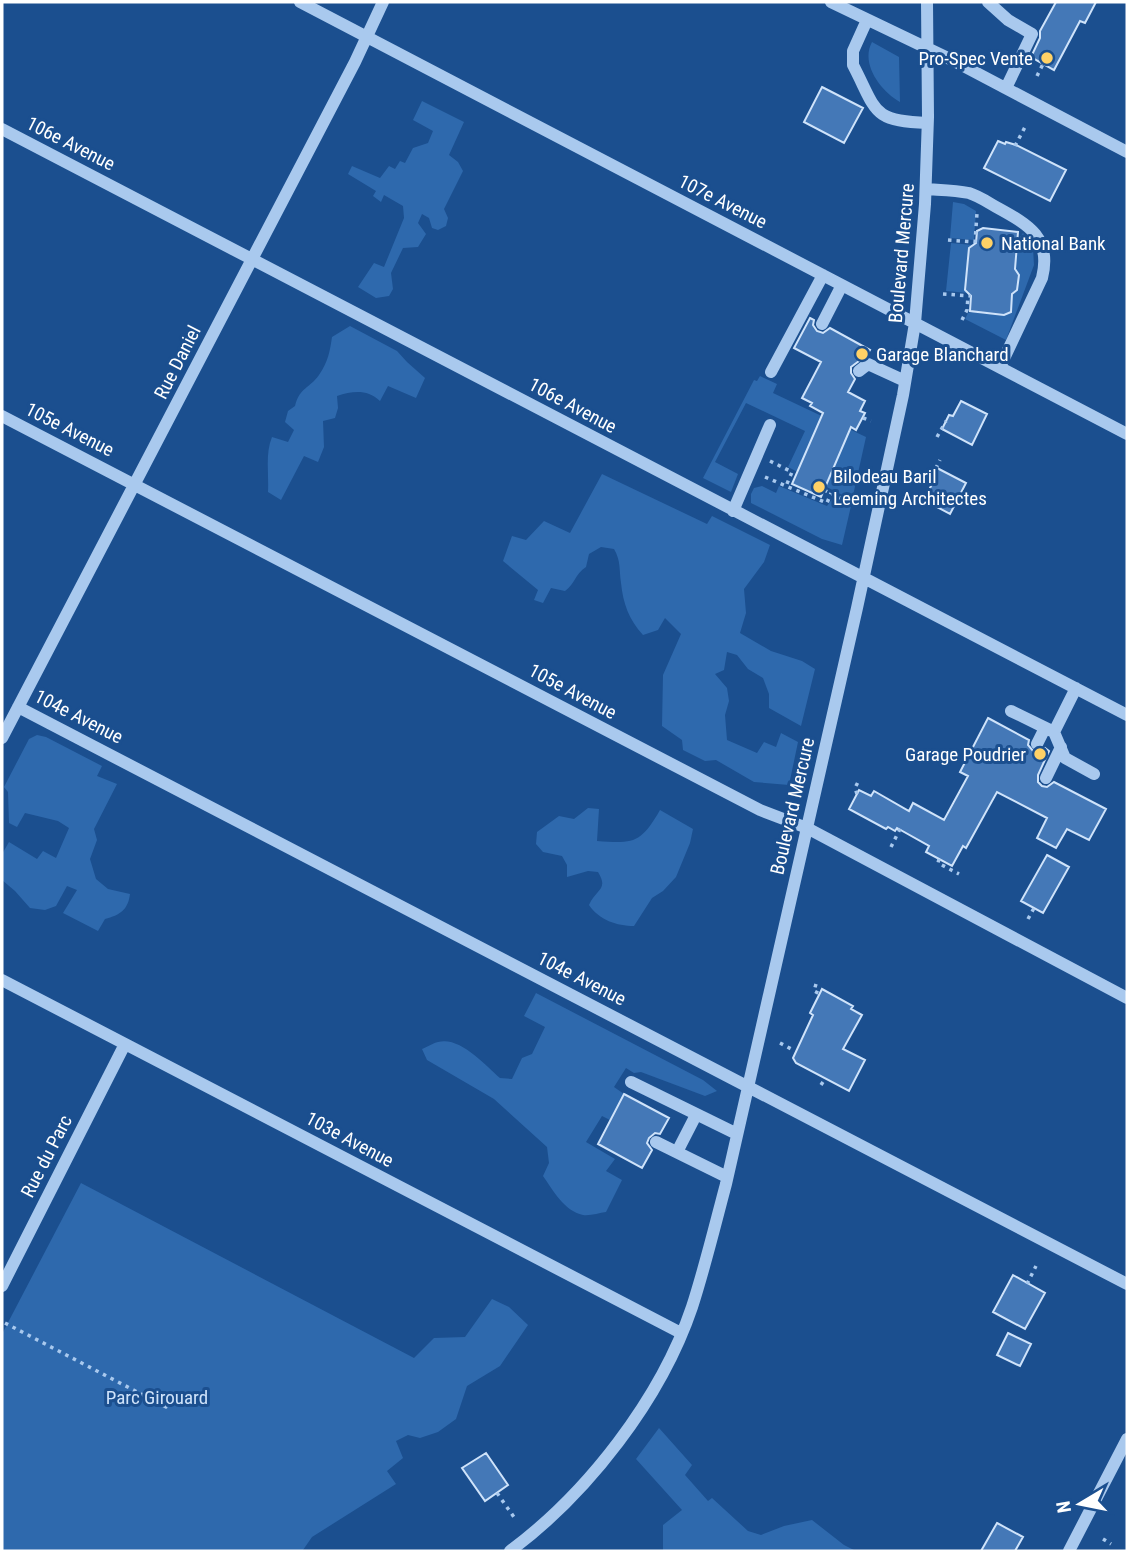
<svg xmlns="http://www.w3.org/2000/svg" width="1129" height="1553" font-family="'Roboto Condensed',sans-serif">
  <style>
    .green { fill: #2e69ad }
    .building { fill: #4478b7; stroke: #cfe3fa; stroke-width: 2 }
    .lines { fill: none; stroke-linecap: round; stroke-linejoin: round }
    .path { stroke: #a9c9ee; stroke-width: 3.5; stroke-dasharray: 3.5 5; stroke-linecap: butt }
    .minor { stroke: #a9c9ee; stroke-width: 12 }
    .poi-dot { fill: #ffd166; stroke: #1b4f8f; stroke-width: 2.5 }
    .labels { text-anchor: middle; stroke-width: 6; stroke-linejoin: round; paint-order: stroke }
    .poi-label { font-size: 19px; fill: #fff; stroke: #1b4f8f; text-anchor: start }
    .street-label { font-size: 19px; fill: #fff; stroke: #1b4f8f }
    .park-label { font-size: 19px; fill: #cfe3fa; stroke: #1b4f8f }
  </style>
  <rect width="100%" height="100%" fill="#1b4f8f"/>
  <path class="green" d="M872,42L899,57L900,102C881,91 860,64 872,42Z
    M422,101L464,122L449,155L458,162L463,171L444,209L448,218L446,226L438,230L432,228L429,218L422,214L418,223L426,234L418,247L403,248L391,273L393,289L389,296L376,298L358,287L374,263L384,267L404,218L403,206L384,195L381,202L373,196L376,191L348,174L352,166L380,178L389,166L395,169L400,161L405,163L413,148L428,143L433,131L413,120Z
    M953,202L964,204L976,211L974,240L950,238Z
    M1023,233L1033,248L1034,265L1006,340L965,319L968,313L978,311L979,313L1002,315L1011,312L1012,291L1017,290L1019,275L1015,272L1017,249H1020V237Z
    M951,243L973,245L969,248L965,289L968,293L946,291Z
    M350,326L397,351L407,362L425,378L416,398L388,386L380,401C367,389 353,391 337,396L338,408L335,418L323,421L324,447L318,462L304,456L281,500L268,492C269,473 265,454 272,437L288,442L294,430L285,422L288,411L295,406C300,387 309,389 319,375C328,362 330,351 332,337Z
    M760,376L777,384L773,393L866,437L852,500L788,467L805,431L746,403L715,462L738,474L731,492L703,478L754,380L757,381Z
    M602,474L707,524L712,516L770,545L764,562L744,589L746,613L740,633L771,651L802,661L815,669L801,726L769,708V694L763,678L748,669L737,655L727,652L724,670L715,674L727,688L729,701L725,715L727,740L757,753L764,742L776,747L781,733L798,742L789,785L754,782L716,760L705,761L683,750L682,740L662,726L663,675L681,634L665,618L658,630L643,635C629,620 623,603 621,583C619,569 621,561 614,549L601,547L589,554L586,567C575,574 575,584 565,591L551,588L543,603L534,600L538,590L503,561L512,536L526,540L544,521L570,533Z
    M762,486L776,493L779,486L827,506L833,498L851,506L842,545L822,539L751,503V494L754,488Z
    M37,735L46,737L102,766L97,776L117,784L94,829L97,840L90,859L96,879L108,889L130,894C128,910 120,915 105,919L98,931L63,913L77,890L67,886L56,906L45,910L30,908L15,891L2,880V854L9,842L37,859L43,851L56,858L69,828L58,821L25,813L17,827L9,823L8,792L4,787L29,739Z
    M588,808L599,809L597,841C634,844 641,843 660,810L693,829L690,843L676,877L663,891L652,898L634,926C617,926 599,920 589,905C596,889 609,890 598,872L588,871L567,877V865L562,856L543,852L536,844L537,832L559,816L574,819Z
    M536,993L703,1080L717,1091L705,1096L641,1072L634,1073L626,1068L614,1087L624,1094L610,1120L602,1116L586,1142L615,1159L606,1171L622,1180L606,1212C599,1213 590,1216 583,1215C564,1211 553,1190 543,1176L549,1163L547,1147L494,1099L427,1060L422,1049C427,1047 433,1043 438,1042C460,1036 485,1065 500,1078L512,1079L522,1058L532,1054L545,1027L524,1016Z
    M81,1183L414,1358L434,1338L465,1337L492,1299L509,1307L528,1325L500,1366L467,1386L456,1419L438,1432L420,1438L408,1435L396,1441L403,1458L387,1471L396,1484L312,1537L303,1550L2,1551V1334Z
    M659,1428L692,1465L685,1475L708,1501L712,1498L748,1531L761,1535L784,1526L812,1520L844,1545L856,1551H663V1525L682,1510L636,1459Z"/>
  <path class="building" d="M1056,2H1096L1085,23L1080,21L1054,70L1031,57L1040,38V31Z
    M822,87L863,108L844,143L804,122Z
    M998,141L1005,144L1006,142L1016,145L1066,170L1050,201L984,168Z
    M983,228L1018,232L1015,269L1019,275L1017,290L1012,294L1011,312L1004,315L970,311L971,296L965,290L969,248L976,243L977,231Z
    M810,318L814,320L813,325L817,331L823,333L830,328L870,350L867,355L851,367V373L855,379L848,392L865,401L860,411L865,413L856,430L851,427L821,497L792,484L823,413L810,406L812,403L802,398L821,362L794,348Z
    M961,401L987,414L972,445L942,429L949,415L953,416Z
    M937,468L966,483L950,514L924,500L932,484L929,482Z
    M988,718L1029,740L1028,745L1033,751L1038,753L1045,748L1049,751L1038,775V782L1042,786L1047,787L1054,782L1106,809L1089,840L1067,829L1056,848L1037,838L1047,818L997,792L966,848L963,846L952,866L926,852L929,846L897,828L895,831L888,827L886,829L849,809L859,790L871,796L874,791L909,811L913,803L944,820L968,776L960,772Z
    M1047,855L1069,867L1043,913L1021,901Z
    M822,989L853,1006L851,1009L862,1015L843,1049L865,1060L849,1091L796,1063L793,1058L813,1015L810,1013Z
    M624,1094L669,1118L660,1134L655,1133L649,1138L647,1143L652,1150L642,1168L598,1144Z
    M1013,1275L1045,1293L1025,1329L993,1312Z
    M1008,1333L1031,1344L1020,1366L997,1355Z
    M486,1453L508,1485L485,1501L462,1468Z
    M997,1523L1023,1537L1015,1551H981Z"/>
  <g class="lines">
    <path class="path" d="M1037,76L1043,64
      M1015,146L1025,127
      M948,240L974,242
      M975,243L977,213
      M943,294L971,296
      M962,320L967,310L968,296
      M863,418L871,421
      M937,437L946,421
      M770,461L792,472L786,486L827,503L831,493
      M932,476L940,460
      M765,477L786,486
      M824,490L855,505
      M857,794L855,788L858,782
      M891,847L902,825
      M939,859L938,863L959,874
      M1028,919L1034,908
      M816,984L814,991L820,994
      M780,1043L795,1051
      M821,1085L825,1079
      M1027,1284L1036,1266
      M5,1323L166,1407L171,1398
      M497,1493L516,1520
      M1103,1539L1111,1544"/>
    <path class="minor" d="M300,2L1127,434
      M831,2L954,61L1127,152
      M988,2L1008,20L1032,34L1006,88
      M867,20L853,51V65C877,111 871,121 927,123
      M2,129L1127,715
      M926,189C940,190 955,190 969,193C979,196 989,203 998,208C1029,225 1052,238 1042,278L1000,367
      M822,324L842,285
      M859,371L868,364L905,381
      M771,372L823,275
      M2,416L760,810L807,828L1127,998
      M733,511L770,425
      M18,707L1127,1284
      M1011,711L1054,732L1076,688
      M1054,732L1065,758L1094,774
      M2,738L355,62L383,2
      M1037,744L1045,728
      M1046,778L1061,747
      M2,980L681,1333
      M631,1082L737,1134
      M656,1142L727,1177
      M677,1152L696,1115
      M2,1286L125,1044
      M510,1551C587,1494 661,1399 692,1307C705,1267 715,1225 726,1184L857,608L903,395L915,323L925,204L928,117L927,2
      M1069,1551L1127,1439"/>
  </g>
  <g class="poi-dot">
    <circle cx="1047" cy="58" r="7"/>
    <circle cx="987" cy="243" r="7"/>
    <circle cx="862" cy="354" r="7"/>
    <circle cx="819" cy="487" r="7"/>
    <circle cx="1040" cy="754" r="7"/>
  </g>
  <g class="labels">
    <g class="poi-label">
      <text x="1033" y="65" text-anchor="end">Pro-Spec Vente</text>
      <text x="1001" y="250">National Bank</text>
      <text x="876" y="361">Garage Blanchard</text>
      <text x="833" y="483">Bilodeau Baril<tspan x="833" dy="22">Leeming Architectes</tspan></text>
      <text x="1026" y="761" text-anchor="end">Garage Poudrier</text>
    </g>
    <g class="street-label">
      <text transform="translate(71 143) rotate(27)" y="7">106e Avenue</text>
      <text transform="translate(723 201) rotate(27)" y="7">107e Avenue</text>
      <text transform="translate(901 253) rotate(-85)" y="7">Boulevard Mercure</text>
      <text transform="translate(177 362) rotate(-63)" y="7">Rue Daniel</text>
      <text transform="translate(573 405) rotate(28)" y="7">106e Avenue</text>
      <text transform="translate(70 429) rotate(27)" y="7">105e Avenue</text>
      <text transform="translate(573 691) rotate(28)" y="7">105e Avenue</text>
      <text transform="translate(79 716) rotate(27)" y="7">104e Avenue</text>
      <text transform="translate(792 806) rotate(-77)" y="7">Boulevard Mercure</text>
      <text transform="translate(582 978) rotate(27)" y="7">104e Avenue</text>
      <text transform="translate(350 1139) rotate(28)" y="7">103e Avenue</text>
      <text transform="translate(46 1156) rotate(-63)" y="7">Rue du Parc</text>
    </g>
    <g class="park-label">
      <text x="157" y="1404">Parc Girouard</text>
    </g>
  </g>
  <rect width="1129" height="1553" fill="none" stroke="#ffffff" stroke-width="7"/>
  <g transform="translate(1080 1504) rotate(260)" stroke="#1b4f8f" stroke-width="5" paint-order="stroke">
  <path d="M0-5L12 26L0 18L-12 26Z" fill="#ffffff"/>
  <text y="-10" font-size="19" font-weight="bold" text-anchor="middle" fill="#ffffff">N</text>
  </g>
</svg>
